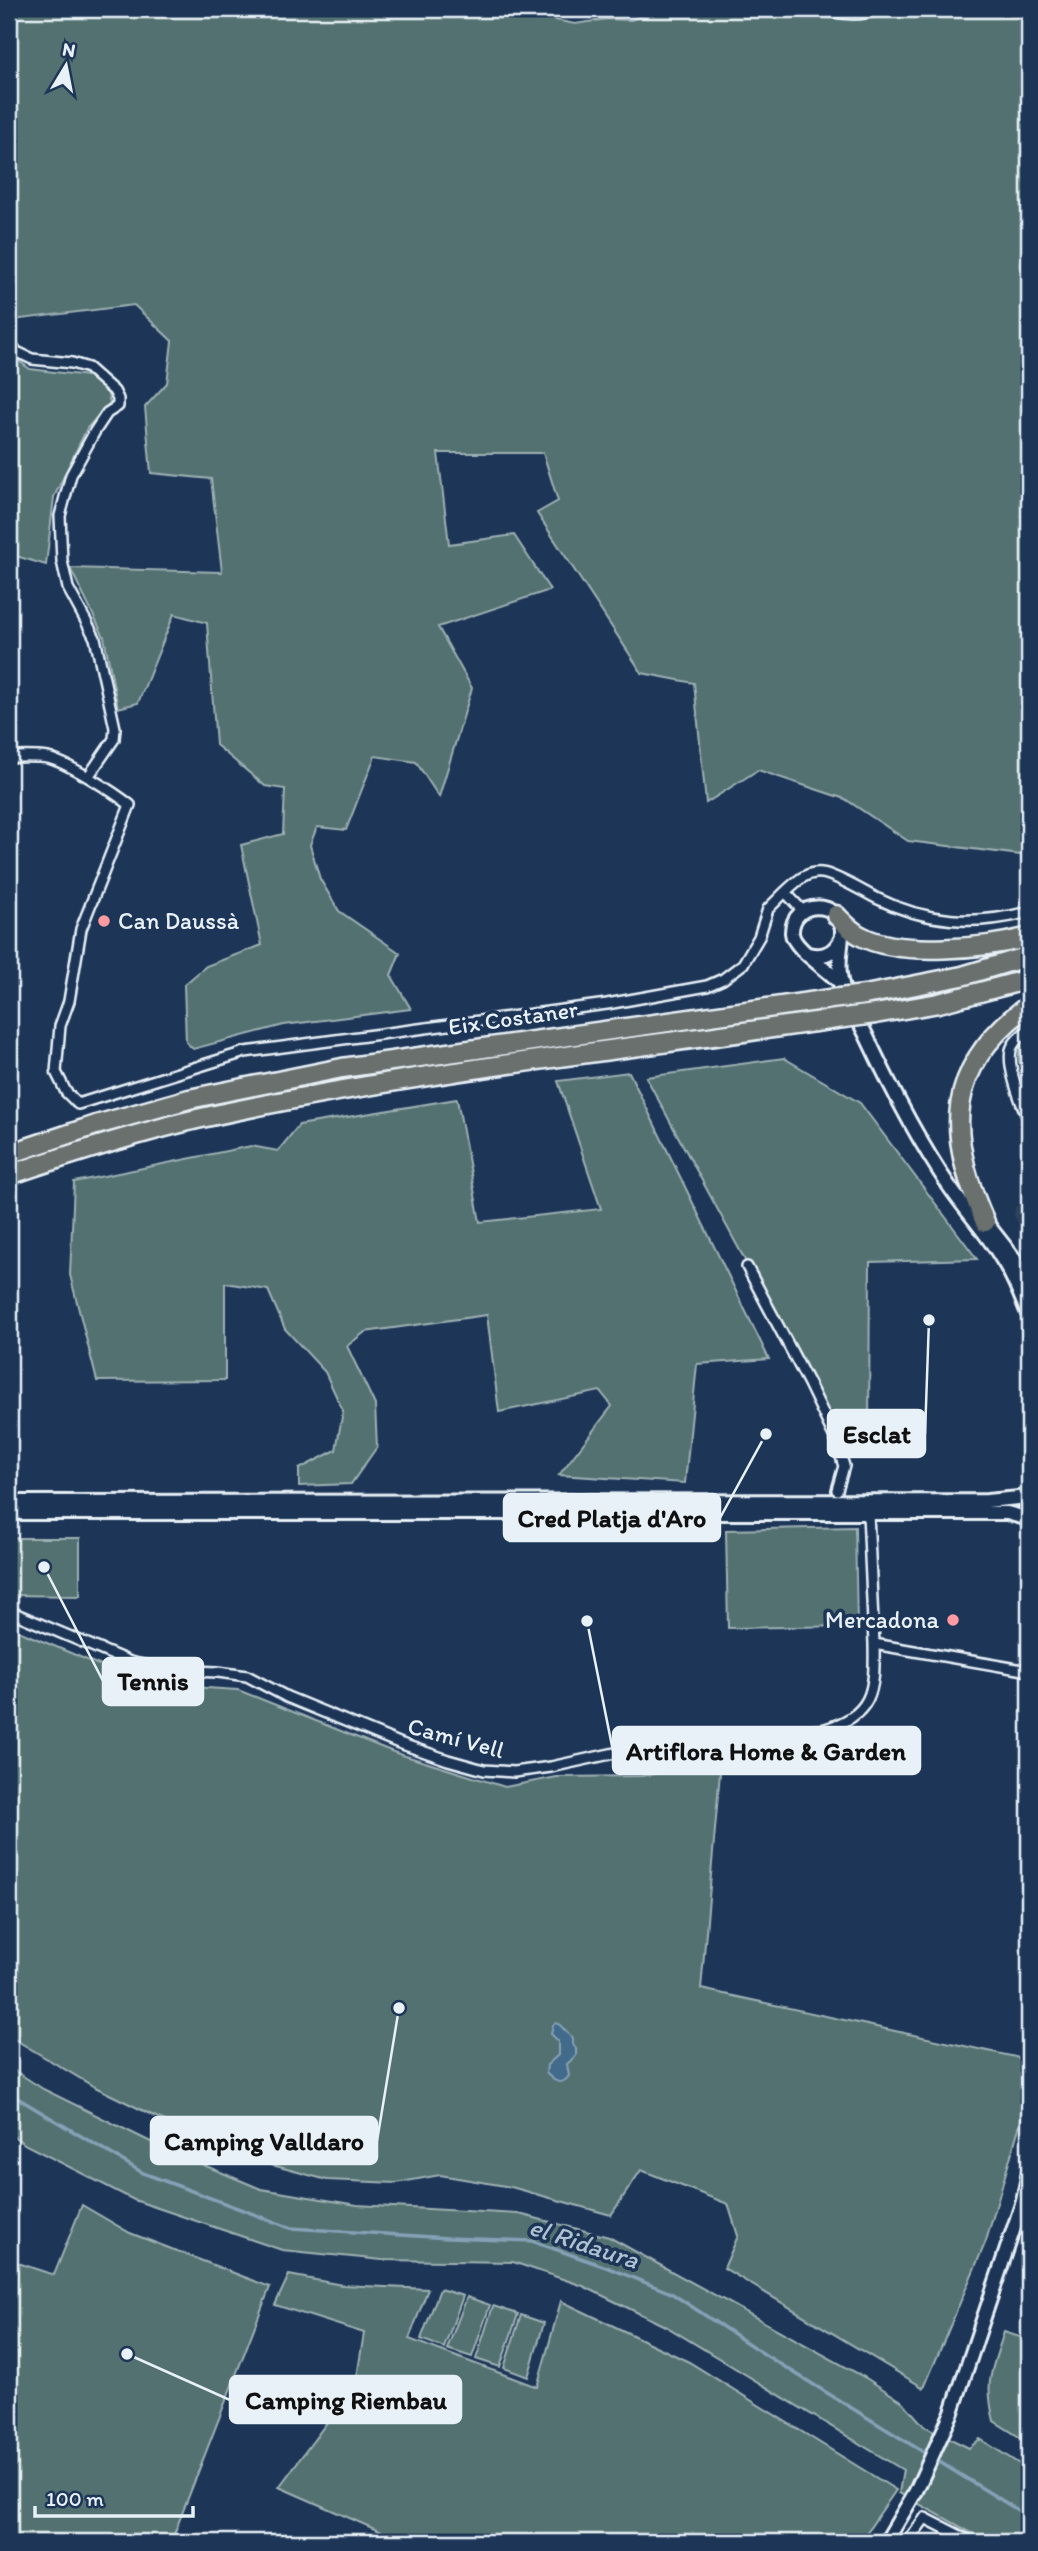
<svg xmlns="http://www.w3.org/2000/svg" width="1038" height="2551" font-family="Itim,sans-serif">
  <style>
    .built { fill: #2f425b }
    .green { fill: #537170; stroke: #9eb1b4; stroke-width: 2 }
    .water { fill: #436b8b; stroke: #85a1b7; stroke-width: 2 }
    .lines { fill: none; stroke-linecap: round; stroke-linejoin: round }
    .stream { stroke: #85a1b7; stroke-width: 3.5 }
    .street-casing { stroke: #e8f1f8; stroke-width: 14 }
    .secondary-casing { stroke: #e8f1f8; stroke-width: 18 }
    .highway-casing { stroke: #e8f1f8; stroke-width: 23 }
    .street { stroke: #1d3557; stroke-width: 9 }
    .secondary { stroke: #1d3557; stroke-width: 12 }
    .highway { stroke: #6b706d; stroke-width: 18 }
    .highway-bridge-casing { stroke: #e8f1f8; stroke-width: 23; stroke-linecap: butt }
    .highway-bridge { stroke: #6b706d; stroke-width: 18 }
    .poi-dot { fill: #ff9aa2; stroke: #1d3557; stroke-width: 2.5 }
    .labels { text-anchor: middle; stroke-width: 7; stroke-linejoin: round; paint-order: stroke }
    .poi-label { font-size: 24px; fill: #e8f1f8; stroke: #1d3557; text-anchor: start }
    .street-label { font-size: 24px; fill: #e8f1f8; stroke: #1d3557 }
    .water-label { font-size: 26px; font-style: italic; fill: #aec2d2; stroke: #1d3557 }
    .leader { fill: none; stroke: #e8f1f8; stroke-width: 2.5 }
    .callout-dot { fill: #e8f1f8; stroke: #1d3557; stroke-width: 2.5 }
    .callout { fill: #e8f1f8; stroke: #e8f1f8; stroke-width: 2.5 }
    .callout-label { font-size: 26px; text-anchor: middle; font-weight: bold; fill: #111 }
  </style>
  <rect width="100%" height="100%" fill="#1d3557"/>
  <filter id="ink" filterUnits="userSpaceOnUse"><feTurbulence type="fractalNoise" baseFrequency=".0143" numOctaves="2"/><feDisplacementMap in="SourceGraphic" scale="14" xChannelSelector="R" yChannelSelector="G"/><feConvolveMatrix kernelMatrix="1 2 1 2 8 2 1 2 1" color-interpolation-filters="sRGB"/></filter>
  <g filter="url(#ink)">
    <path class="built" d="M1029,1198V1241L1014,1216L1015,1207Z"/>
    <path class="green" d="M9,9H545L555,20L575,24L607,19L631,20L658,9H792L829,16L859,18L889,9H1029V856L908,841L845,799L758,770L706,803L694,683L642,673L537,513L558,501L543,453H438L449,544L514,535L550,590L438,627L472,688L439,797L416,762L375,756L346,830L317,827L310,845L320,879L339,911L400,953L391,975L411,1009L284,1025L193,1049L186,1042L184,985L206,966L262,945L241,845L283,834L285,789L265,786L216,745L207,623L174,614L138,703L118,708L104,637L70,568L222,572L211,479L151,473L145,407L167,383L172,341L134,305L13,320L9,315Z
      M9,354L30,369L88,376L107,391L110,403L87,428L54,497L46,565L9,554Z
      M1029,1028V1089C1018,1062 1013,1054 1029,1028Z
      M784,1058L860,1103L977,1259L870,1262L869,1431L838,1432L646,1077Z
      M629,1072L769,1359L697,1364L685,1483L559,1475L612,1406L600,1391L499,1412L487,1315L365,1332L347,1346L375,1405L377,1447L351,1484L299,1486V1469L336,1450L343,1411L325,1372L285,1329L268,1290L225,1283V1380L97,1381L70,1275L74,1182L251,1146L278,1151L299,1125L457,1099L480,1222L601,1209L558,1081Z
      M855,1527L857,1626L728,1628L726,1530Z
      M9,1538H80V1596L9,1595Z
      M9,1627L144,1684L238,1690L396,1753L505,1787L557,1777L642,1776L721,1761L701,1989L1029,2060V2093L986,2241L924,2388L724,2268L738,2236L728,2204L641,2170L611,2215L511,2187L440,2175L396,2183L327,2180L272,2165L158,2118L93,2086L9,2036Z
      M9,2067L43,2089L163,2148L261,2189L357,2205L519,2214L609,2237L866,2378L903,2402L924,2426L969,2448L980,2439L1029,2470V2542H988L899,2493L903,2470L667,2327L583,2286L513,2262L382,2260L282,2250L134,2200L26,2145L9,2133Z
      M82,2205L130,2233L270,2287L171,2542H9V2260L54,2275Z
      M289,2275L342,2285L428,2289L409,2339L537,2387L561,2301L689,2362L896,2490L860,2542H404L279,2487L356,2383L364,2333L275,2305Z
      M440,2289L463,2296L444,2348L421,2339Z
      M467,2297L490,2305L472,2357L447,2349Z
      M493,2306L518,2314L500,2367L476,2359Z
      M521,2315L544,2323L528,2377L504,2368Z
      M1004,2332L1029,2340V2443L994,2421C984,2381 992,2370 1004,2332Z"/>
    <path class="water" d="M556,2023L560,2025L572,2038V2044L576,2048V2056L567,2064L569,2076C561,2087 554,2081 546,2073L547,2065L558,2055V2041L551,2034L553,2025Z"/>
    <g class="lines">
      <path class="stream" d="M9,2093L143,2173L291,2228L448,2238L532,2241L609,2268L671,2293L767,2356L1029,2517"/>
      <g class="street-casing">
        <path id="street" d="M820,9C840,14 860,17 879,9
          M9,342L17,352L32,359L72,363L88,368L114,391L118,399V406L107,413L95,431L71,475L60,516L62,561L68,588L95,638L115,728L114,739L88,777
          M9,757C21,757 36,756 48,758C68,763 114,792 130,805L81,929L69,1001L60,1026L56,1072L66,1092L78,1104L245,1052L607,1004L707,986L723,979L743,964L759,937L768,909L785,892
          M803,911L785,892C796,882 806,871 822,873C834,874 864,892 876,898C927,923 974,926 1029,912
          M1029,1030C1022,1034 1013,1042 1011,1050C1007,1068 1022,1105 1029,1121
          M747,1267L809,1384L835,1438L844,1466L837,1490
          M868,1513L874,1644
          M9,1611L130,1662L166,1670L218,1672L247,1676L287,1697L399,1743L448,1760L484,1770L514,1772L551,1767L633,1749L822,1730C873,1715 875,1692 874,1644L1029,1671
          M907,2542L925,2518L972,2542"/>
      </g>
      <g class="secondary-casing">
        <path id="secondary" d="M808,954C823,958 834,953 841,939
          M842,985C830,970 793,949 792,933C791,899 843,899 842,932C842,946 838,960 840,974C842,995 858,1018 867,1037C891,1088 917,1139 949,1186C966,1211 987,1233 1002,1259C1014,1277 1021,1297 1029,1316
          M988,1225L1013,1257L1029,1284
          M9,1502L987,1501L1028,1497
          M9,1513H1007L1029,1519
          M886,2542L916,2491L952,2412L1023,2201L1029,2172"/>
      </g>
      <g class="highway-casing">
        <path id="highway" d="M836,915C844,923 851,931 861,936C899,957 988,948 1029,937
          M865,995L962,976L1029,956
          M875,1014L939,1003L1029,979
          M9,1154L96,1125L189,1099L342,1068L831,999
          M9,1175C71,1154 133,1134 197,1119C408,1072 623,1050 836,1019
          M985,1222C945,1133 945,1066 1029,1005"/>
      </g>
      <use href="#street" class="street"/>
      <use href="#secondary" class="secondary"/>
      <use href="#highway" class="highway"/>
      <g class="highway-bridge-casing">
        <path id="highway-bridge" d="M831,999L865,995
          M836,1019L875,1014"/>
      </g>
      <use href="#highway-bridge" class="highway-bridge"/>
    </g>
  </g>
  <g class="poi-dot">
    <circle cx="104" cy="921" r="7"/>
    <circle cx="953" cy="1620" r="7"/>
  </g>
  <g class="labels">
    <g class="poi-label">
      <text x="118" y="929">Can Daussà</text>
      <text x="939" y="1628" text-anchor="end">Mercadona</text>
    </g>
    <g class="street-label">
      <text transform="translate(513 1018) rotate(-8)" y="8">Eix Costaner</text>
      <text transform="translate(456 1738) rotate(15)" y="8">Camí Vell</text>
    </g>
    <g class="water-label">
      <text transform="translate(584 2243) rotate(18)" y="9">el Ridaura</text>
    </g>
  </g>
  <path class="leader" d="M929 1320L925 1434M766 1434L720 1518M44 1567L103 1681M587 1621L613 1751M399 2008L377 2141M127 2354L230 2400"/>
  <g class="callout-dot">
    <circle cx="929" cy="1320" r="7"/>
    <circle cx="766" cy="1434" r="7"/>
    <circle cx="44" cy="1567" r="7"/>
    <circle cx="587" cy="1621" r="7"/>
    <circle cx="399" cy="2008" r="7"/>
    <circle cx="127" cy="2354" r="7"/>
  </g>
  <g class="callout">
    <rect x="828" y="1410" width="97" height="47" rx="7"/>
    <rect x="504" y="1494" width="216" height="47" rx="7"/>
    <rect x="103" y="1658" width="100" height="47" rx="7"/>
    <rect x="613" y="1727" width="307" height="47" rx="7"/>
    <rect x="151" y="2117" width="226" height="47" rx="7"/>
    <rect x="230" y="2376" width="231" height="47" rx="7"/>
  </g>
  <g class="callout-label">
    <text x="877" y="1443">Esclat</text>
    <text x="612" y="1527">Cred Platja d'Aro</text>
    <text x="153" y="1690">Tennis</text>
    <text x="766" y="1760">Artiflora Home &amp; Garden</text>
    <text x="264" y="2150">Camping Valldaro</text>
    <text x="346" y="2409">Camping Riembau</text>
  </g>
  <rect width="1038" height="2551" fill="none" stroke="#1d3557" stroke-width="35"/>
  <rect x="18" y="18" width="1003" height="2516" fill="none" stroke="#e8f1f8" stroke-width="2.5" filter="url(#ink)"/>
  <g transform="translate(66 66) rotate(10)" stroke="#1d3557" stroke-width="5" paint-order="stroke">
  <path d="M0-5L12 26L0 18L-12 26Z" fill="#e8f1f8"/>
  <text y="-10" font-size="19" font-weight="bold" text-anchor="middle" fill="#e8f1f8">N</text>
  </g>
  <path d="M35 2506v10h158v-10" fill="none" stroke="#e8f1f8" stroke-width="3.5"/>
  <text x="46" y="2506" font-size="21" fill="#e8f1f8" stroke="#1d3557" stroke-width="5" paint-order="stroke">100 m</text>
</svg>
